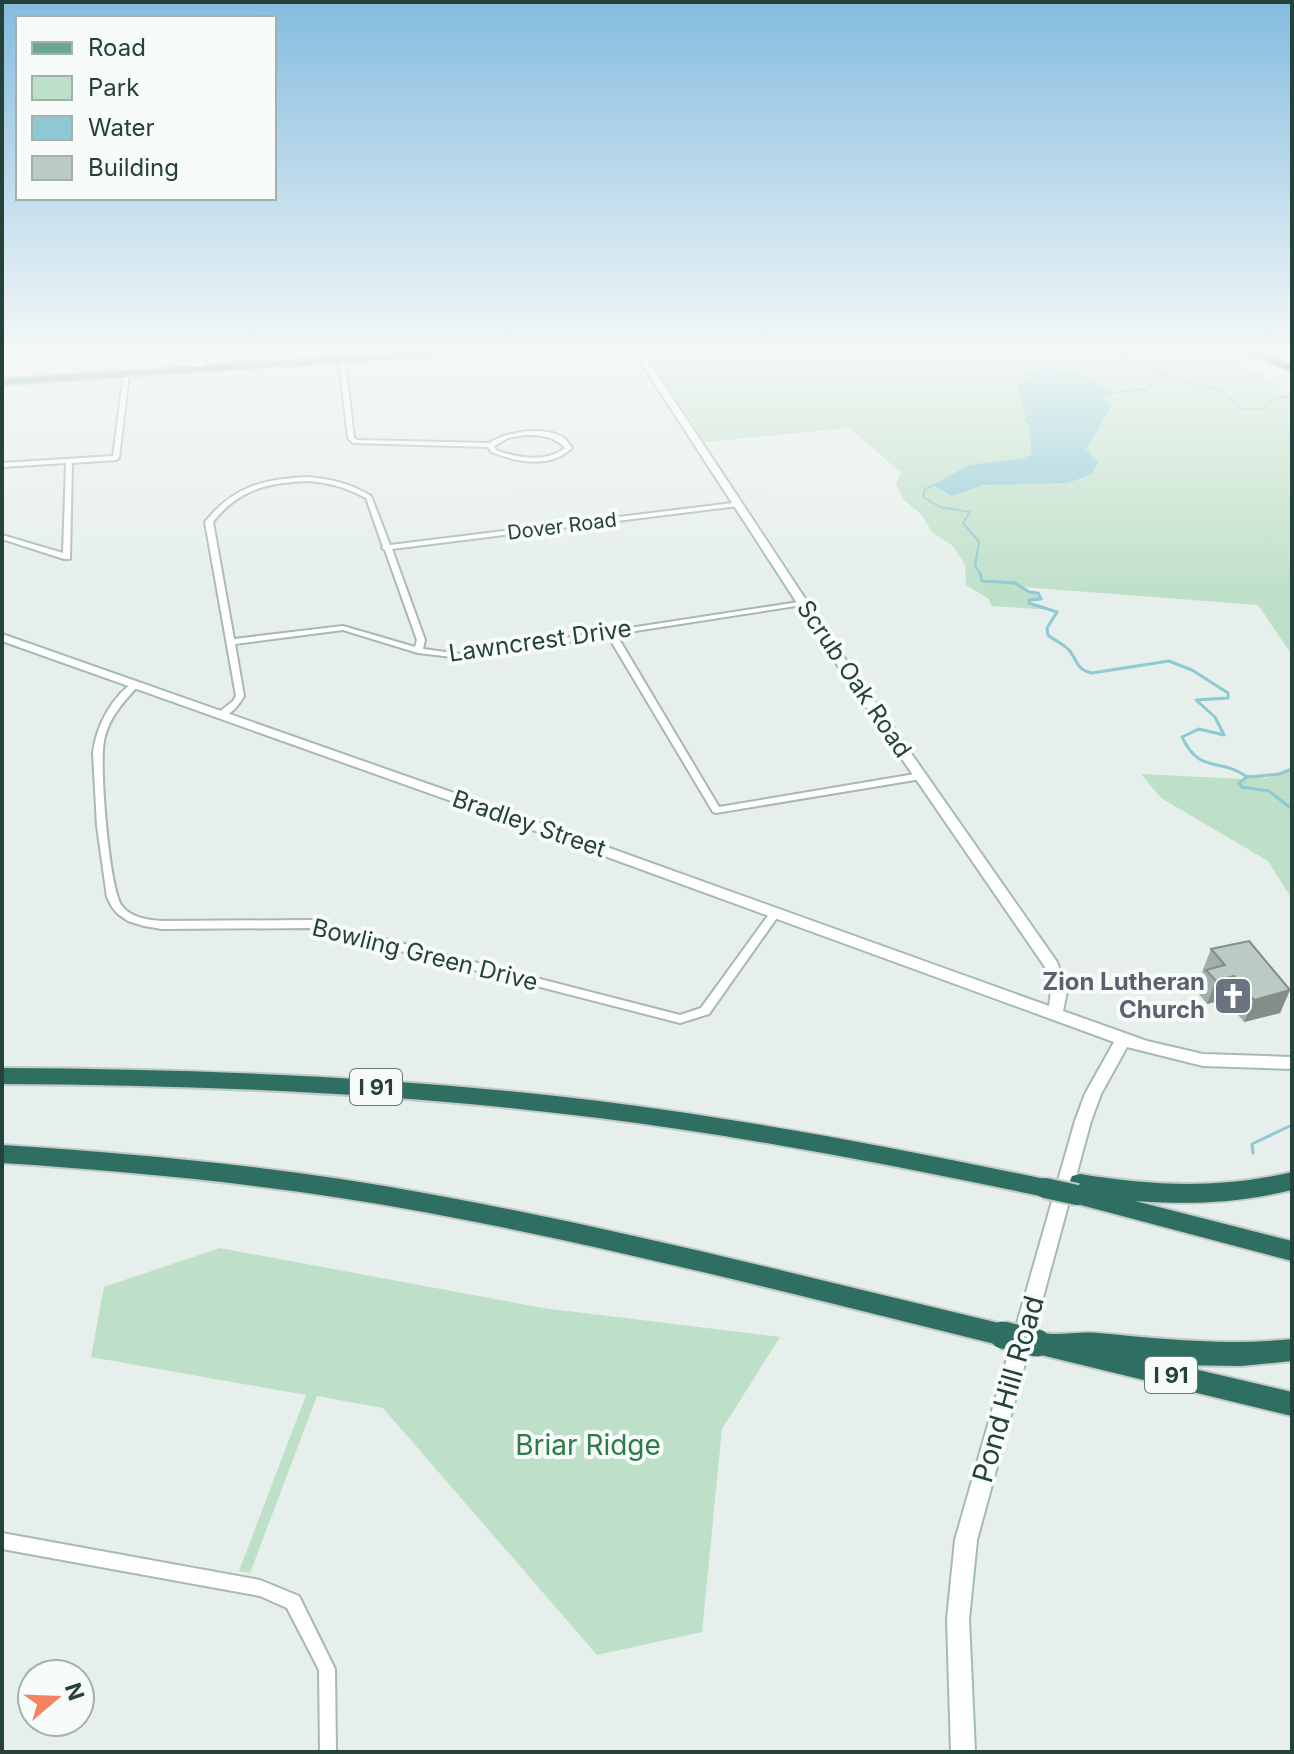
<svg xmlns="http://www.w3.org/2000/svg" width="1294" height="1754" font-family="Inter,sans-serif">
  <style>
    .green { fill: #bfe0c8 }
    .water { fill: #8ec9d4 }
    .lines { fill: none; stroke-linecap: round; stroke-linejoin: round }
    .stream-far1 { stroke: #8ec9d4; stroke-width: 2 }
    .stream { stroke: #8ec9d4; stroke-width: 3 }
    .street-casing { stroke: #a8b8b2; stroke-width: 4 }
    .secondary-casing { stroke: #a4bbb3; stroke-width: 4 }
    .primary-casing { stroke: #c2cac8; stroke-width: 4 }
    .highway-casing { stroke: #c2cac8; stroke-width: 4 }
    .street { fill: #fff; fill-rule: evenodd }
    .secondary { fill: #fff; fill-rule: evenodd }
    .primary { fill: #6aa596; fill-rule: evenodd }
    .highway { fill: #2f6f62; fill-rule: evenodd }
    .highway-bridge-far1-casing { stroke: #c2cac8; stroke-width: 24; stroke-linecap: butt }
    .highway-bridge-casing { stroke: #c2cac8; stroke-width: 31; stroke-linecap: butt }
    .highway-bridge-far1 { stroke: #2f6f62; stroke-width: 20 }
    .highway-bridge { stroke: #2f6f62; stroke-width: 27 }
    .wall { fill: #a1aea9 }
    .shaded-wall { fill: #838d89 }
    .building { fill: #bbcac4; stroke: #838d89; stroke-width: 2 }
    .labels { text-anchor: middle; stroke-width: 8; stroke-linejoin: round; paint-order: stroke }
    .far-street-label { font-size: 20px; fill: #24423a; stroke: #f7fbf9 }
    .shield { fill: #f7fbf9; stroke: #637a73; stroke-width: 2 }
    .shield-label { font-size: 22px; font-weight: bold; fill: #24423a }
    .street-label { font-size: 24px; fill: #24423a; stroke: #f7fbf9 }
    .worship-label { font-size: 24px; font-weight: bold; fill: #5b616d; stroke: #f7fbf9; text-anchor: end }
    .near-street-label { font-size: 28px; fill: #24423a; stroke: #f7fbf9 }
    .near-park-label { font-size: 28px; fill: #2d7a4b; stroke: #f7fbf9 }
  </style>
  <rect width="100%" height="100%" fill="#e6efeb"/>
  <path class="green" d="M641,347H1209C1239,364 1268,372 1292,399V655L1258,605L1023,587L1043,599L1031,602L1032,605L1053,610L991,606L989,599L966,585L965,565L953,546L932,532L921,514L903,499L896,484L901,473L850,428L705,442Z
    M1292,768V899L1268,861L1161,798L1141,774L1242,779L1247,774L1267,778Z
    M220,1248L543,1308L780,1337L722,1429L702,1632L597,1655L383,1408L317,1396L250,1573L239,1571L306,1395L91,1357L104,1287Z"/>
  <path class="water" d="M1041,368C1058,368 1080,373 1095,381C1104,385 1101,389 1111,391L1112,395L1104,397L1112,404L1111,408L1086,449L1098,461L1092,474L1068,483L982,485L952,496L933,485L969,465L1024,458L1032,454L1028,424L1022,420L1026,417L1017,387L1032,371Z"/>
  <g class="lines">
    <path class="stream-far1" d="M1089,347L1095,363L1091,369
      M1132,347L1134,350L1120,357L1129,361H1150C1166,390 1203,378 1226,395C1231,399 1236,405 1240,409H1263C1270,396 1278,397 1292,397
      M1110,393L1148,389L1160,374
      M937,484L925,489L923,497L940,507L970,512L963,523L979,542L975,566L981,575"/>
    <path class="stream" d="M980,573L982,581L1015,583L1029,592L1038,593L1041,599L1029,600V603L1057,612L1047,628L1048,635C1055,641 1064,644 1070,651C1078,662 1076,669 1092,673L1169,661L1192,670L1228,693V698L1196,700L1215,717L1224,735L1199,729L1182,737C1200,775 1220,757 1247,777L1239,783L1242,787L1269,791L1292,809
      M1249,777L1279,774L1292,769
      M1253,1153L1252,1144L1292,1125"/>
    <g class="street-casing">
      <path id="street" d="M169,347H177L203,359L205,365L199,370H195L188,366L189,357Z
        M342,358L345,360L354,438L357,440L489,443C506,432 545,425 564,438C565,439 572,447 572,448C550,469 517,462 491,452L488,447L353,443L348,438L339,360ZM525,435C540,435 555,436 565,448C546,463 517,458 496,450L494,446L508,438Z
        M124,373L129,374L119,458L116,460L72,463L70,559H64L2,539V535L63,553L66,463L2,467V463L113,456Z
        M307,477C332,479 349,483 371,496L390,545L741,502V506H738L392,549L425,640L423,649L461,654L805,601L806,603L802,605L616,634L719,807L921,773L926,776L921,779L716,813L713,812L608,636L461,658L418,653L343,630L235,644L244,696C239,705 229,718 218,717L217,715L218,713L233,701L236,696L205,522C234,486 264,479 307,477ZM307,481C331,483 345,487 366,498L383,547L382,548L385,550L417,640L415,647L343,626L234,639L213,522C239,489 267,483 307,481Z
        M136,681L140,684C125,700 108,718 104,741C99,764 109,889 122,906C131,918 149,920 162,921L311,920L680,1015L701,1008L772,910H780L781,912L709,1014L680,1023L311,928L162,929L144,926L128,921L118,914L112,907L107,897L97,826L93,753C96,727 112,695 136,681Z
        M2,1533L260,1580L299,1596L335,1669L336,1752H320L319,1670L287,1608L260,1596L2,1549Z"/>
    </g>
    <g class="secondary-casing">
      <path id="secondary" d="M631,347H639L843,656L1057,962L1067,991L1063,1011L1147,1041L1203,1054L1292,1057V1069L1203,1066L1127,1047L1101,1094L1091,1121L977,1540L969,1619L975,1752H951L947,1619L955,1540L1075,1121L1085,1094L1114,1042L569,843L2,641V634L579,837L1049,1006L1051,991L1045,967L832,657Z"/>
    </g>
    <g class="primary-casing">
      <path id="primary" d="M480,347H531L527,350L2,385V379Z"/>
    </g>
    <g class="highway-casing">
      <path id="highway" d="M1233,347H1248L1292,365V372Z
        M2,1068C202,1069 401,1077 599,1101C749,1120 897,1148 1045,1179L1053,1181L1056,1188L1053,1195L1045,1197C897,1166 749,1137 599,1118C401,1093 202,1085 2,1084Z
        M2,1145C143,1154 284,1167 424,1193C618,1228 810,1278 1003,1324L1012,1327L1015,1335L1012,1343L1003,1346C811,1299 619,1248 424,1212C284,1186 143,1172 2,1163Z
        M1292,1172V1190C1239,1203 1189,1205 1135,1201L1292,1241V1261L1077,1204L1069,1202L1066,1195L1071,1188L1069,1183L1072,1176L1080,1174C1152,1186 1221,1189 1292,1172Z
        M1037,1332C1058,1337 1076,1331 1098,1333C1164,1339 1226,1346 1292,1339V1361L1241,1366L1177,1365L1292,1392V1416L1037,1354L1028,1351L1025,1343L1028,1335Z"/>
    </g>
    <use href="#street" class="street"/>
    <use href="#secondary" class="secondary"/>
    <use href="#primary" class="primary"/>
    <use href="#highway" class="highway"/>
    <g class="highway-bridge-far1-casing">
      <path id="highway-bridge-far1" d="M1045,1188L1077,1195"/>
    </g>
    <g class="highway-bridge-casing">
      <path id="highway-bridge" d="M1003,1335L1037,1343"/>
    </g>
    <use href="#highway-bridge-far1" class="highway-bridge-far1"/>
    <use href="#highway-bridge" class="highway-bridge"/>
  </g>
  <path class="wall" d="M1211,949L1290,990L1280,1013L1244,1022L1225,999L1207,1004L1198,993L1205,975L1202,972Z"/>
  <path class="shaded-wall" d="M1234,976L1225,999L1207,1004L1216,981Z
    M1290,990L1280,1013L1244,1022L1254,1000Z"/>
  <path class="building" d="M1249,941L1290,990L1254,1000L1234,976L1216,981L1206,970L1225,965L1211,949Z"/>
  <linearGradient id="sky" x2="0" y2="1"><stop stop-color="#84bce0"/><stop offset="0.59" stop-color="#f4f8f6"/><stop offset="1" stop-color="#f4f8f6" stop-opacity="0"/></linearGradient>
  <rect width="1294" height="593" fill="url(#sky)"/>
  <defs>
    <g id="church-square" transform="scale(2)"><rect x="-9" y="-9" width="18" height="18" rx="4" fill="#6b7280" stroke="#f7fbf9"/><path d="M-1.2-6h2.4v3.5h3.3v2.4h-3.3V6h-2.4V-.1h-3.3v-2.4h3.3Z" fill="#fff"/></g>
  </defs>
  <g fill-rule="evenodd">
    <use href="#church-square" x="1233" y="996"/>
  </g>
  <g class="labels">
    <g class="far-street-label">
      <text transform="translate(562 526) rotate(-7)" y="7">Dover Road</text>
    </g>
    <g class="shield">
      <rect x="350" y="1069" width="52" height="36" rx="6"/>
      <rect x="1145" y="1357" width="52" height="36" rx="6"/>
    </g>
    <g class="shield-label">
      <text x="376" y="1095">I 91</text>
      <text x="1171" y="1383">I 91</text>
    </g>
    <g class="street-label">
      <text transform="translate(540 641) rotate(-8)" y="8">Lawncrest Drive</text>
      <text transform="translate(854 679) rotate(56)" y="8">Scrub Oak Road</text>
      <text transform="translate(529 824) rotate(19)" y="8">Bradley Street</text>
      <text transform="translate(425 955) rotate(14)" y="8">Bowling Green Drive</text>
    </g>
    <g class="worship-label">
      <text x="1205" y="990">Zion Lutheran<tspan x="1205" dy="28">Church</tspan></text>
    </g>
    <g class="near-street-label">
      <text transform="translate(1008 1389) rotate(-74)" y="10">Pond Hill Road</text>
    </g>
    <g class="near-park-label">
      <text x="588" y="1455">Briar Ridge</text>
    </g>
  </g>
  <rect width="1294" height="1754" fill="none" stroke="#24423a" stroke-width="8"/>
  <rect x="16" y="16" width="260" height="184" fill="#f7fbf9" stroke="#a3b1ad" stroke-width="2"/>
  <rect x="32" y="42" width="40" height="12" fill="#6aa596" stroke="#a3b1ad" stroke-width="2"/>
  <text x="88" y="56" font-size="24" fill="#24423a">Road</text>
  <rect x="32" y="76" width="40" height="24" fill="#bfe0c8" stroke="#a3b1ad" stroke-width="2"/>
  <text x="88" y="96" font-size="24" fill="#24423a">Park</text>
  <rect x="32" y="116" width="40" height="24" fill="#8ec9d4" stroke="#a3b1ad" stroke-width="2"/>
  <text x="88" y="136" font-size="24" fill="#24423a">Water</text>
  <rect x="32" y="156" width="40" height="24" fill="#bbcac4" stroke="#a3b1ad" stroke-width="2"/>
  <text x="88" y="176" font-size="24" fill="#24423a">Building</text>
  <g transform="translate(56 1698) rotate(71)"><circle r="38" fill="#f7fbf9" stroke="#a3b1ad" stroke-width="2"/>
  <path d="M0-6L14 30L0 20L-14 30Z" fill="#f4845f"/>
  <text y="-12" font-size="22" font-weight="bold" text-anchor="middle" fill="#24423a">N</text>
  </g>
</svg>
